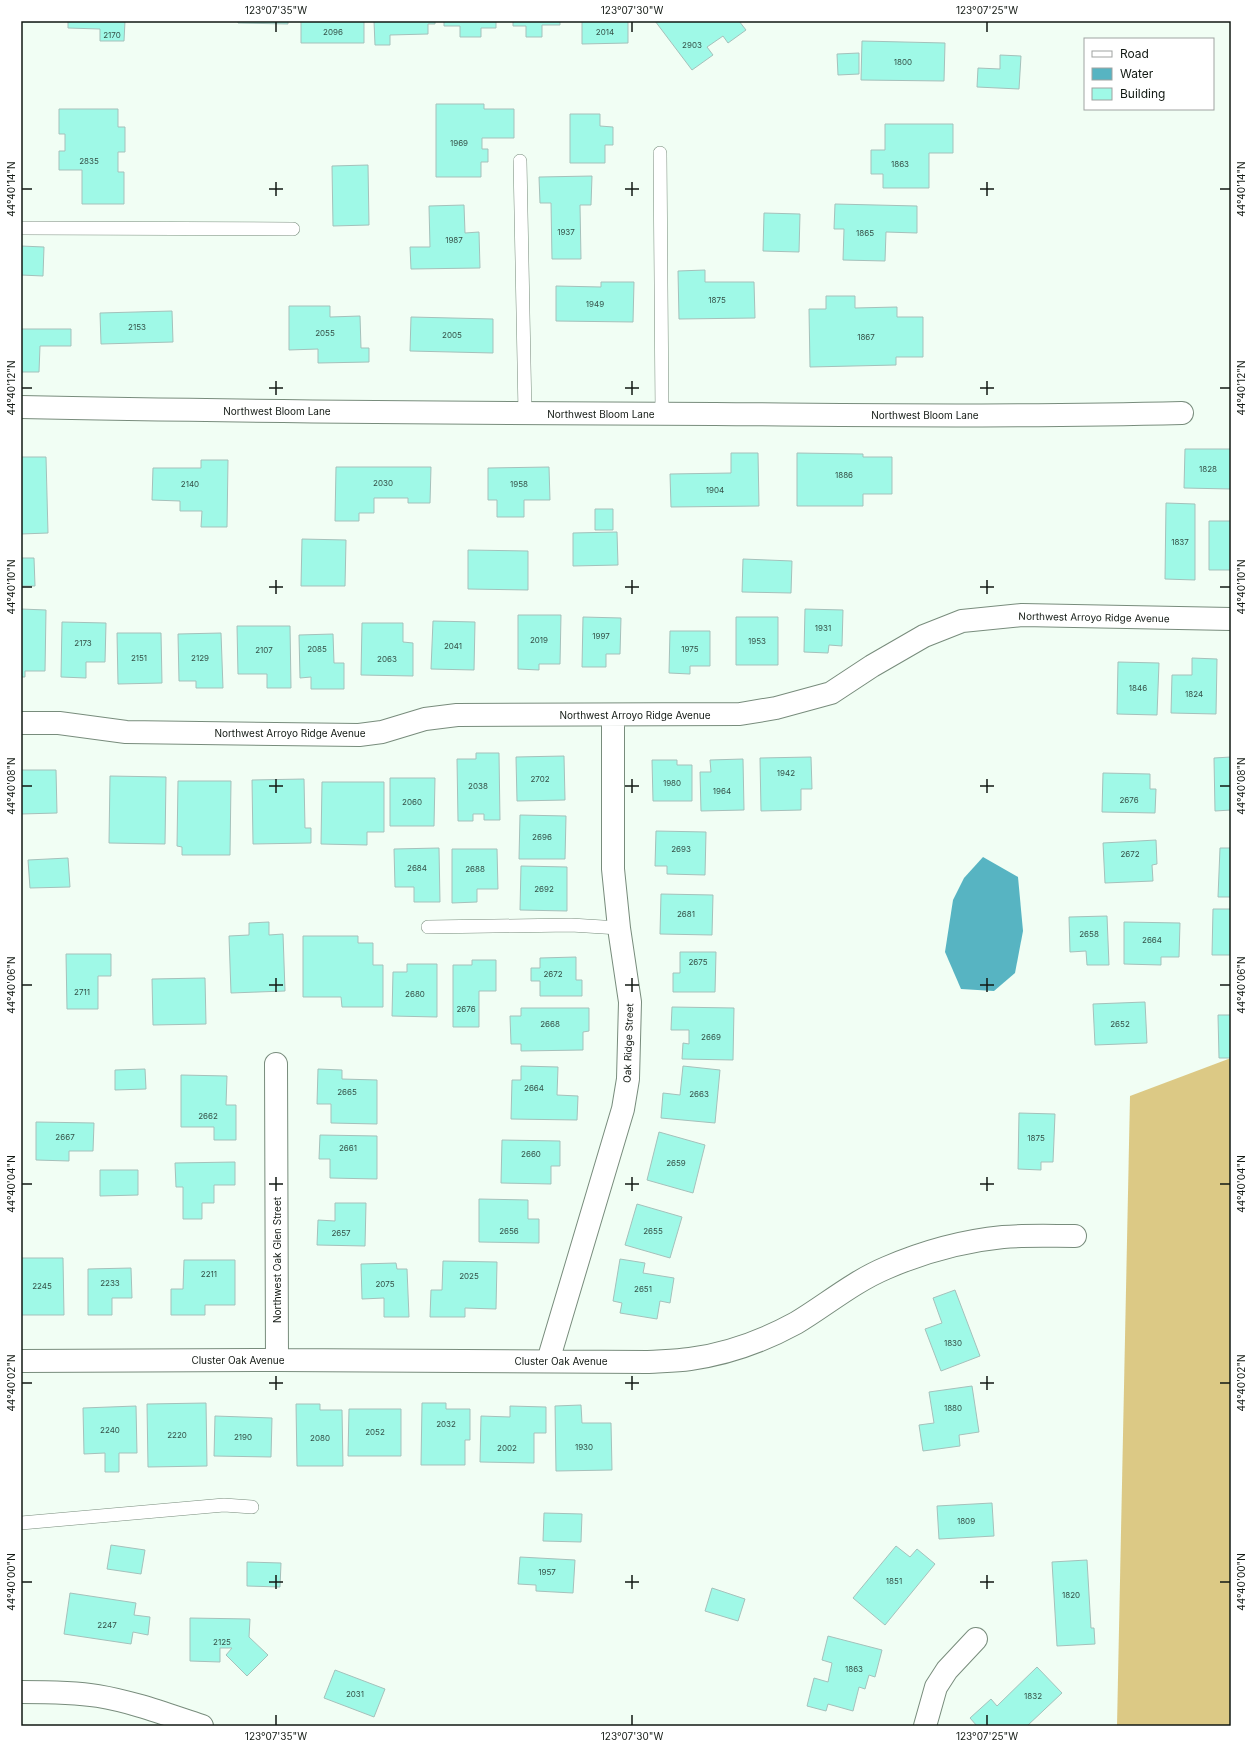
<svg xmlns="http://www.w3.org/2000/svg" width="1252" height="1747" font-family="Inter,sans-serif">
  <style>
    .forest { fill: #dcc985 }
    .water { fill: #57b4c2 }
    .building { fill: #9ff9e7; stroke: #a5c1bb }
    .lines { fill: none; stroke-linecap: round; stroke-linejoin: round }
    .service-casing { stroke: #788c7c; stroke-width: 14 }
    .minor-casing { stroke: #788c7c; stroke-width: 24 }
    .service { stroke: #fff; stroke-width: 13 }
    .minor { stroke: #fff; stroke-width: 22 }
    .ticks { fill: none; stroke: #121913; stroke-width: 1.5 }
    .labels { text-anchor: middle; stroke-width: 4; stroke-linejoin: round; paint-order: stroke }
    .number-label { font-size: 8px; fill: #355148 }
    .street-label { font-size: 10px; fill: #121913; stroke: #fff }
    .neatline { fill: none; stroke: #121913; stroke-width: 1.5 }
    .ticks-label { font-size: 10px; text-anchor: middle; fill: #121913 }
  </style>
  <rect width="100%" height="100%" fill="#f1fef4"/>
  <path class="forest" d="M1231,1058V1726H1117L1130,1096Z"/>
  <path class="water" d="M983,857L1018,877L1023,931L1015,973L994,991L961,989L945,952L953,900L964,878Z"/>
  <path class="building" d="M21,21H40V22H21Z
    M68,21H125L124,41H100V29L68,28Z
    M238,21H288V24L238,23Z
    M301,21H364V43H301Z
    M374,21H435V24H428V34L390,35V45H375Z
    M444,21H496V28H481V37H460V26H444Z
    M513,21H560V25H542V37H526V26H513Z
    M582,21H628V43L582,44Z
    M655,21H739L746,30L728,43L723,36L707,47L713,55L692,70Z
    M862,41L945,43L944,81L861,80Z
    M859,53V74L838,75L837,54Z
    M1000,55L1021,56L1019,89L977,87L978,68L1000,69Z
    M436,104H484V109H514V138H482V149H488V162H481V177H436Z
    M59,109H118V127H125V152H118V172H124V204H82V170H59V151H65V134H59Z
    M570,114H600V126L613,127V145H605V163H570Z
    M885,124H953V153H929V188H883V174H871V150H885Z
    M368,165L369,225L333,226L332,166Z
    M592,176L591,205H580L581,259H552L551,203H540L539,177Z
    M835,204L917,206V233L886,232L885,261L843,260L844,229H834Z
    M464,205L465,233L479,232L480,268L411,269L410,247H430L429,206Z
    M764,213L800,214L799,252L763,251Z
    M21,246L44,247L43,276L21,275Z
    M705,270V282H754L755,318L679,319L678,271Z
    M601,282H634L633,322L556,321V286L601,287Z
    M826,296H855V308L897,307V317H923V357H896V365L810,367L809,309H826Z
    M289,306H330V317L360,316L361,348H369V362L318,363V349L289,350Z
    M172,311L173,342L101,344L100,313Z
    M411,317L493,319V353L410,351Z
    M21,329H71V346H40L39,372H21Z
    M1185,449H1231V489L1184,488Z
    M731,453H758L759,506L671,507L670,474L731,473Z
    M797,453L863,454V457H892V494H863V506H797Z
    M21,457H46L48,533L21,534Z
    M201,460H228L227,527H201L202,511H180V501L152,500L153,468H201Z
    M336,467H431L430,503H408V498H374V513H359V521H335Z
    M549,467L550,500H524V517H497V500H488V468Z
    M1166,503L1195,504V580L1165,579Z
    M595,509H613V530H595Z
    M1209,521H1231V570H1209Z
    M617,532L618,565L573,566V533Z
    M302,539L346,540L345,586H301Z
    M468,550L528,551V590L468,589Z
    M21,558H34L35,586H21Z
    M743,559L792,561L791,593L742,592Z
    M21,609L46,610L45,671H25V677H21Z
    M805,609L843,610L842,646L829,645L828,653L804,652Z
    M518,615H561L560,664H539V670L518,669Z
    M583,617L621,618L620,654H606V667H582Z
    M736,617H778V665H736Z
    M433,621L475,622L474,670L431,669Z
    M62,622L106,623L105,662H86V678L61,677Z
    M362,623H403V642L413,643V676L361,675Z
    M237,626H290L291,688H267V674H238Z
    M670,631H710V666H690V674L669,673Z
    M117,633H161L162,683L118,684Z
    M221,633L223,688H196V681H179L178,634Z
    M333,634L334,663H344V689H311V677L300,678L299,635Z
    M1192,658L1217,659L1216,714L1171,713L1172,675H1192Z
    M1118,662L1159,663L1157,715L1117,714Z
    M476,753H499L500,820H484V814H473V821H458L457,759H476Z
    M564,756L565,800L517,801L516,757Z
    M811,757L812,789H801V810L761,811L760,758Z
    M1231,757V810L1215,811L1214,758Z
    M743,759L744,810L701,811L700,772H711L710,760Z
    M652,760H677V765H692V801H653Z
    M21,770H56L57,813L21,814Z
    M1103,773L1150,774V789H1156L1155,813L1102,812Z
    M110,776L166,777L165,844L109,843Z
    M390,778H435L434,826H390Z
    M304,779L305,828H311V843L253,844L252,780Z
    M178,781H231L230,855H182V847L177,846Z
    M322,782H384V832H367V845L321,844Z
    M520,815L566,816L565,859H519Z
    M656,831L706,832L705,875L667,874V866H655Z
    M1156,840L1157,864L1152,865L1153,881L1105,883L1103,843Z
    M439,848L440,902H414V887H395L394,849Z
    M1220,848H1231V897H1218Z
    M452,849H497L498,889H477V902L452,903Z
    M68,858L70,887L30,888L28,860Z
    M521,866L567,867V911L520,910Z
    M661,894L713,895L712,935L660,934Z
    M1213,909H1231V955H1212Z
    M1107,916L1109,965H1087L1086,951L1070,952L1069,917Z
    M269,922V935L283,934L285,991L231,993L229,936L249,935V923Z
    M1124,922L1180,923L1179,957H1161V965L1124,964Z
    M303,936H358V943H373V965H383V1007H342L341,997H303Z
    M680,952H716L715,992H673V973H680Z
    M66,954H111V976H98V1009H67Z
    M576,957V980H582V996H540V981H531V968H540V958Z
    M472,960H496V991H479V1027H453V965H472Z
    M407,964H437V1017L392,1016L393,972H407Z
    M205,978L206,1024L153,1025L152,979Z
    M1145,1002L1147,1043L1095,1045L1093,1004Z
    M672,1007L734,1008L733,1060L682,1059L683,1043L689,1044V1030H671Z
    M521,1008H589V1031L583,1032V1050L521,1051V1044H511L510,1016H521Z
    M1218,1015H1231V1058H1219Z
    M521,1066L558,1067L557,1095L578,1096L577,1120L511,1119L512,1080H521Z
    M683,1066L720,1070L715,1123L661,1118L663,1093L680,1095Z
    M145,1069L146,1089L115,1090V1070Z
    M318,1069L342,1070V1079L377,1080V1124L331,1123V1104H317Z
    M181,1075L227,1076L226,1105H236V1140H214V1127H181Z
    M1019,1113L1055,1114L1053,1162H1041V1170L1018,1169Z
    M36,1122L94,1123L93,1151H69V1161L36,1160Z
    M659,1132L705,1145L693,1193L647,1180Z
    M320,1135L377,1136V1179L330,1178V1159H319Z
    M502,1140L560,1141V1166H551V1184L501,1183Z
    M235,1162V1185H214V1203H202V1219H183V1187H176L175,1163Z
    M100,1170H138V1195L100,1196Z
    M479,1199L528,1200V1219H539V1243L479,1242Z
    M335,1203H366L365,1246L317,1245L318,1220L335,1221Z
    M637,1204L682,1217L670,1258L625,1245Z
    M21,1258H63L64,1315H21Z
    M620,1259L645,1263L643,1273L674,1278L670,1303L660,1301L657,1319L620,1313L622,1303L613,1301Z
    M184,1260H235V1305H205V1315H171V1289H183Z
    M443,1261L497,1262L496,1309L465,1308V1317H430L431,1290H442Z
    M396,1263L397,1269H407L409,1317H384V1298L362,1299L361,1264Z
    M131,1268L132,1298H112V1315H88V1269Z
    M955,1290L980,1356L941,1371L925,1329L942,1323L933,1298Z
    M972,1386L979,1432L959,1435L960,1446L923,1451L919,1425L934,1423L929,1392Z
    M206,1403L207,1466L148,1467L147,1404Z
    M422,1403H446V1409H470V1440H465V1465H421Z
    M296,1404H320V1410H342L343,1466H297Z
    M581,1405L582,1423H611L612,1470L556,1471L555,1406Z
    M136,1406L137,1453H119V1472H105V1453L84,1454L83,1408Z
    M510,1406L546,1407V1433H534V1463L480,1462L481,1416L510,1417Z
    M349,1409H401V1456H348Z
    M215,1416L272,1418L271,1457L214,1456Z
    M992,1503L994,1536L939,1539L937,1506Z
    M544,1513L582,1514L581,1542L543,1541Z
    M111,1545L145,1550L141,1574L107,1569Z
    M896,1546L910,1557L917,1549L935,1564L885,1625L853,1598Z
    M520,1557L575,1560L573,1593L536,1591V1585L518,1584Z
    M1087,1560L1091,1628H1094L1095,1644L1057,1646L1052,1562Z
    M247,1562L281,1563L280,1587L247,1586Z
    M712,1588L745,1599L738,1621L705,1611Z
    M70,1593L136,1603L134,1615L150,1617L148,1635L133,1632L131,1644L64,1634Z
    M190,1618L250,1619L249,1637L268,1655L247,1676L226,1655L232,1648H220V1662L190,1661Z
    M828,1636L882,1650L875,1677L869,1675L865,1689L859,1687L853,1711L828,1704L826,1711L807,1706L814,1678L828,1682L832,1663L822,1660Z
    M1037,1667L1062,1693L1027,1726H977L970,1718L991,1699L997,1706Z
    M335,1670L385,1689L374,1717L324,1698Z"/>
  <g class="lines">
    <g class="service-casing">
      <path id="service" d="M660,153L662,414
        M520,161L525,413
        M21,228L293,229
        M428,927L571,925L619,928
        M21,1523L224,1505L252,1507"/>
    </g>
    <g class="minor-casing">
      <path id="minor" d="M21,407C252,412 484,413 715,414C871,415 1026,417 1182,413
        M21,723H59L126,732L359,735L382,732L425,719L457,715L740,714L776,708L831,693L872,666L924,636L962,621L1022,615L1231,619
        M276,1064L277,1360
        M21,1361L277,1360L648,1362C662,1361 676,1361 690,1359C727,1354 763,1341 796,1323C826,1305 853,1282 886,1268C923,1252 962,1241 1003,1237C1026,1235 1051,1236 1075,1236
        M548,1361L623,1109L628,1079L630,1002L619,928L613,869V715
        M21,1692C47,1692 73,1692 98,1696C134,1702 168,1715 202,1726
        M925,1726L936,1687L947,1670L976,1639"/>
    </g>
    <use href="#service" class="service"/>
    <use href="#minor" class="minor"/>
  </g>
  <path class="ticks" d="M276,22V32M632,22V32M987,22V32M276,182V196M632,182V196M987,182V196M22,189H32M269,189H283M625,189H639M980,189H994M1220,189H1230M276,381V395M632,381V395M987,381V395M22,388H32M269,388H283M625,388H639M980,388H994M1220,388H1230M276,580V594M632,580V594M987,580V594M22,587H32M269,587H283M625,587H639M980,587H994M1220,587H1230M276,779V793M632,779V793M987,779V793M22,786H32M269,786H283M625,786H639M980,786H994M1220,786H1230M276,978V992M632,978V992M987,978V992M22,985H32M269,985H283M625,985H639M980,985H994M1220,985H1230M276,1177V1191M632,1177V1191M987,1177V1191M22,1184H32M269,1184H283M625,1184H639M980,1184H994M1220,1184H1230M276,1376V1390M632,1376V1390M987,1376V1390M22,1383H32M269,1383H283M625,1383H639M980,1383H994M1220,1383H1230M276,1575V1589M632,1575V1589M987,1575V1589M22,1582H32M269,1582H283M625,1582H639M980,1582H994M1220,1582H1230M276,1715V1725M632,1715V1725M987,1715V1725"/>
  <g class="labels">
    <g class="number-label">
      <text x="333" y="35">2096</text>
      <text x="605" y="35">2014</text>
      <text x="112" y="38">2170</text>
      <text x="692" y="48">2903</text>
      <text x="903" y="65">1800</text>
      <text x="459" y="146">1969</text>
      <text x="89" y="164">2835</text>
      <text x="900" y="167">1863</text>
      <text x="566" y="235">1937</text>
      <text x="865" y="236">1865</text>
      <text x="454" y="243">1987</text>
      <text x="717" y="303">1875</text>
      <text x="595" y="307">1949</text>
      <text x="137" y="330">2153</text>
      <text x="325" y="336">2055</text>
      <text x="452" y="338">2005</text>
      <text x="866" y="340">1867</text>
      <text x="1208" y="472">1828</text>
      <text x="844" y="478">1886</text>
      <text x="383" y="486">2030</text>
      <text x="190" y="487">2140</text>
      <text x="519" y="487">1958</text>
      <text x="715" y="493">1904</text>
      <text x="1180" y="545">1837</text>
      <text x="823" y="631">1931</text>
      <text x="601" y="639">1997</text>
      <text x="539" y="643">2019</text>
      <text x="757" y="644">1953</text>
      <text x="83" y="646">2173</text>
      <text x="453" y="649">2041</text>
      <text x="317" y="652">2085</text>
      <text x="690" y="652">1975</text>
      <text x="264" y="653">2107</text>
      <text x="139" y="661">2151</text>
      <text x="200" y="661">2129</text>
      <text x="387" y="662">2063</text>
      <text x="1138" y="691">1846</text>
      <text x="1194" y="697">1824</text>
      <text x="786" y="776">1942</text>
      <text x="540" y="782">2702</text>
      <text x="672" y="786">1980</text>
      <text x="478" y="789">2038</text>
      <text x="722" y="794">1964</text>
      <text x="1129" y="803">2676</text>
      <text x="412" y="805">2060</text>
      <text x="542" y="840">2696</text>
      <text x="681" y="852">2693</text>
      <text x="1130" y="857">2672</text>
      <text x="417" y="871">2684</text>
      <text x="475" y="872">2688</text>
      <text x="544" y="892">2692</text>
      <text x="686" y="917">2681</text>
      <text x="1089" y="937">2658</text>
      <text x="1152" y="943">2664</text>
      <text x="698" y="965">2675</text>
      <text x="553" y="977">2672</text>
      <text x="82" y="995">2711</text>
      <text x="415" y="997">2680</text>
      <text x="466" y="1012">2676</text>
      <text x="550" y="1027">2668</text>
      <text x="1120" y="1027">2652</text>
      <text x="711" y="1040">2669</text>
      <text x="534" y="1091">2664</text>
      <text x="347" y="1095">2665</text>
      <text x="699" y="1097">2663</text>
      <text x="208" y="1119">2662</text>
      <text x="65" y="1140">2667</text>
      <text x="1036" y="1141">1875</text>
      <text x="348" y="1151">2661</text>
      <text x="531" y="1157">2660</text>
      <text x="676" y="1166">2659</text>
      <text x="509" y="1234">2656</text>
      <text x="653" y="1234">2655</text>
      <text x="341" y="1236">2657</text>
      <text x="209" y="1277">2211</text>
      <text x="469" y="1279">2025</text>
      <text x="110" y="1286">2233</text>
      <text x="385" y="1287">2075</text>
      <text x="42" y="1289">2245</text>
      <text x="643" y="1292">2651</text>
      <text x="953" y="1346">1830</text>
      <text x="953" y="1411">1880</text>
      <text x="446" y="1427">2032</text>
      <text x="110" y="1433">2240</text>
      <text x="375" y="1435">2052</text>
      <text x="177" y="1438">2220</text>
      <text x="243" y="1440">2190</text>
      <text x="320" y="1441">2080</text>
      <text x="584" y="1450">1930</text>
      <text x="507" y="1451">2002</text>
      <text x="966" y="1524">1809</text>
      <text x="547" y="1575">1957</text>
      <text x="894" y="1584">1851</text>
      <text x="1071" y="1598">1820</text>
      <text x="107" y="1628">2247</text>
      <text x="222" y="1645">2125</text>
      <text x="854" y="1672">1863</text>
      <text x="355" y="1697">2031</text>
      <text x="1033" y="1699">1832</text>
    </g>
    <g class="street-label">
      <text x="277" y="415">Northwest Bloom Lane</text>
      <text x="601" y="418">Northwest Bloom Lane</text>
      <text x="925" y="419">Northwest Bloom Lane</text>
      <text transform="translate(1094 617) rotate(1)" y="4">Northwest Arroyo Ridge Avenue</text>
      <text x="635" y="719">Northwest Arroyo Ridge Avenue</text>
      <text x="290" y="737">Northwest Arroyo Ridge Avenue</text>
      <text transform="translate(628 1043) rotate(-88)" y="4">Oak Ridge Street</text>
      <text transform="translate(277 1260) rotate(-90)" y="4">Northwest Oak Glen Street</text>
      <text x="238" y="1364">Cluster Oak Avenue</text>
      <text x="561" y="1365">Cluster Oak Avenue</text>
    </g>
  </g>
  <rect width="1252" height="1747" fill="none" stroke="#ffffff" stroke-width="44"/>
  <rect x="1084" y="38" width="130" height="72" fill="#ffffff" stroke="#a0a3a1"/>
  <rect x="1092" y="51" width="20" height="6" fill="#ffffff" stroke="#a0a3a1"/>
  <text x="1120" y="58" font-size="12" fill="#121913">Road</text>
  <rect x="1092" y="68" width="20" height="12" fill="#57b4c2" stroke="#a0a3a1"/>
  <text x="1120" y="78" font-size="12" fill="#121913">Water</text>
  <rect x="1092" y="88" width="20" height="12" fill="#9ff9e7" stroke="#a0a3a1"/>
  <text x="1120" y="98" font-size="12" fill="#121913">Building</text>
  <rect x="22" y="22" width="1208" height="1703" class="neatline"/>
  <g class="ticks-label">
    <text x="276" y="14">123°07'35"W</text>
    <text x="632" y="14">123°07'30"W</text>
    <text x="987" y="14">123°07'25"W</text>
    <text transform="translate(11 189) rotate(-90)" y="4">44°40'14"N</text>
    <text transform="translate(1241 189) rotate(-90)" y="4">44°40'14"N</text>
    <text transform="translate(11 388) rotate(-90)" y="4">44°40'12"N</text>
    <text transform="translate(1241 388) rotate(-90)" y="4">44°40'12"N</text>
    <text transform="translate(11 587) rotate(-90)" y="4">44°40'10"N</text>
    <text transform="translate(1241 587) rotate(-90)" y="4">44°40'10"N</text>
    <text transform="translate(11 786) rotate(-90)" y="4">44°40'08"N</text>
    <text transform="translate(1241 786) rotate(-90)" y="4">44°40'08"N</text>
    <text transform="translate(11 985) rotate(-90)" y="4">44°40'06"N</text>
    <text transform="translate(1241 985) rotate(-90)" y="4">44°40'06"N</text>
    <text transform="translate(11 1184) rotate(-90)" y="4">44°40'04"N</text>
    <text transform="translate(1241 1184) rotate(-90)" y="4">44°40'04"N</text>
    <text transform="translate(11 1383) rotate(-90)" y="4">44°40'02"N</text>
    <text transform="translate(1241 1383) rotate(-90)" y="4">44°40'02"N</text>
    <text transform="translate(11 1582) rotate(-90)" y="4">44°40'00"N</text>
    <text transform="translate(1241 1582) rotate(-90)" y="4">44°40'00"N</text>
    <text x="276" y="1740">123°07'35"W</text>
    <text x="632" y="1740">123°07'30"W</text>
    <text x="987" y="1740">123°07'25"W</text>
  </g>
</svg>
